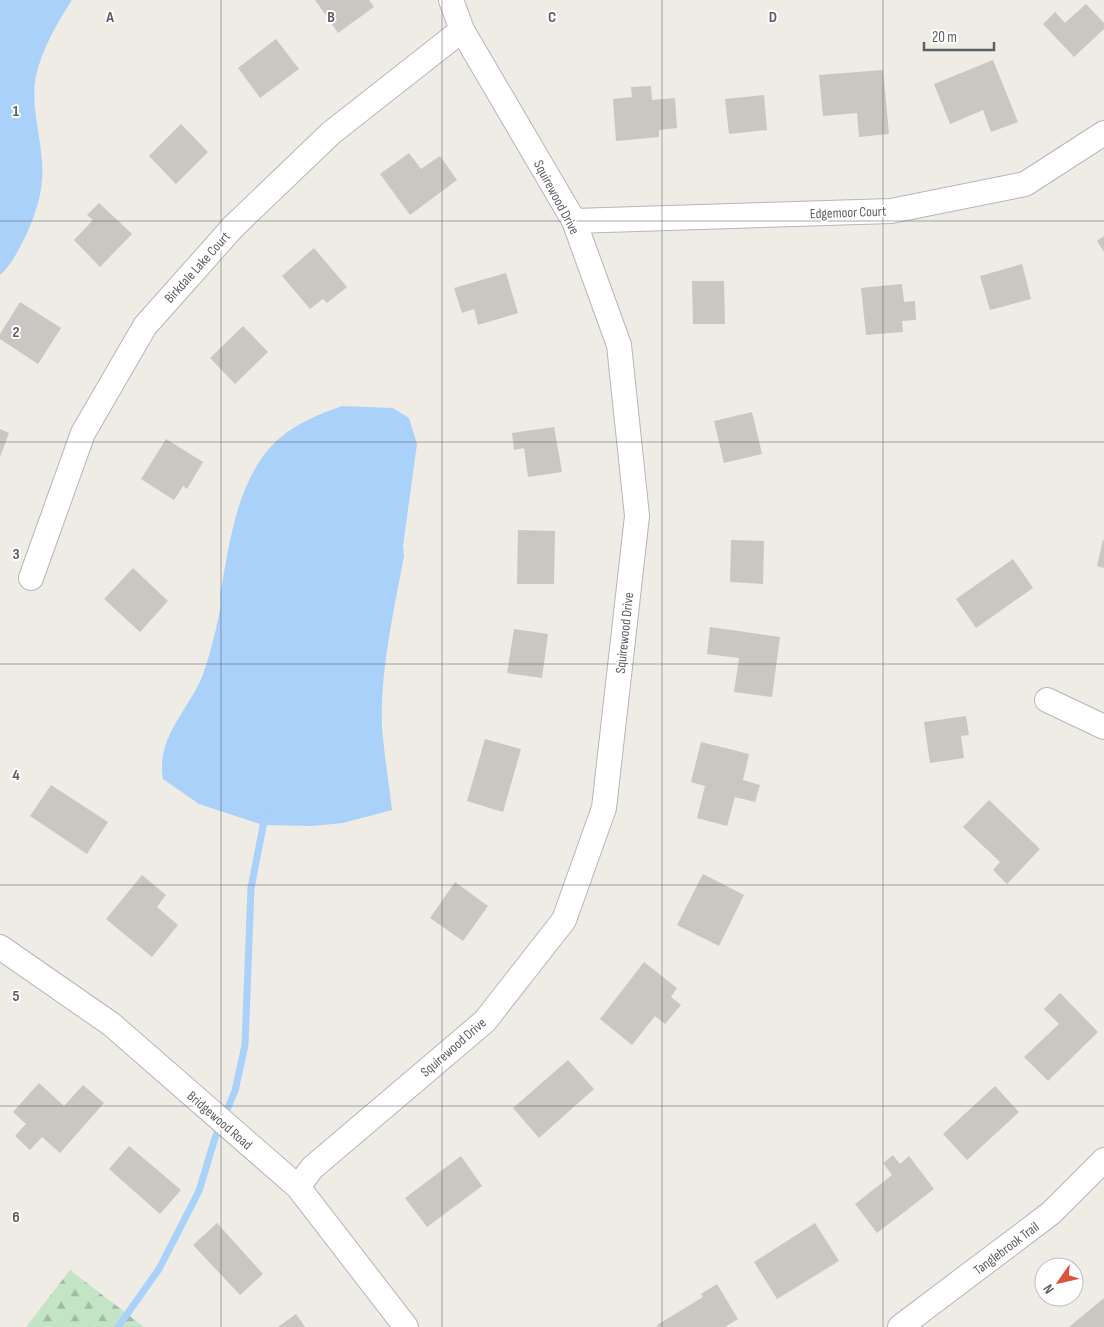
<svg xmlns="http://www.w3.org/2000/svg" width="1104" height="1327" font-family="'Sofia Sans Condensed',sans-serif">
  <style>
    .forest { fill: url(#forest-firs) }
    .water { fill: #a9d1fa }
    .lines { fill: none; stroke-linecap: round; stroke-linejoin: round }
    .stream { stroke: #a9d1fa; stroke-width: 7 }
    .building { fill: #cac6c2 }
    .minor-casing { stroke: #b5b6bb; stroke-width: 26 }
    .minor { stroke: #fff; stroke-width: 24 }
    .grid { fill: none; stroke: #5c5f64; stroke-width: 1; stroke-opacity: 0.55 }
    .labels { text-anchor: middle; stroke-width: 4; stroke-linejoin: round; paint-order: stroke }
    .street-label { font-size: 14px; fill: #5c5f64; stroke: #fff }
    .grid-label { font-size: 16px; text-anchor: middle; font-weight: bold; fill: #5c5f64; stroke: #fff; stroke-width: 4; stroke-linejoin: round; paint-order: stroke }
  </style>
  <defs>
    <pattern id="forest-firs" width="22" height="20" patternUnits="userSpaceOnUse" patternTransform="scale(1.25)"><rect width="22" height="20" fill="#c3e4c5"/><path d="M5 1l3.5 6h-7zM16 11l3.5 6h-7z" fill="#a2bca4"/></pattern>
  </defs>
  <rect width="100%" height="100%" fill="#eeece5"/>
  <path class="forest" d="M70,1270L144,1327H26Z"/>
  <path class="water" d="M0,0H72C57,23 42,49 36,76C30,105 41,135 42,163C44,189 37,210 27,233C20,247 12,265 0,275Z
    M342,406L393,408L409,418L417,444L403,546L404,556C394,610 380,671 382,727C384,754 389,783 392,810L343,823L312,826L263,825L199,804L163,779C156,738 187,712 202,677C208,661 212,645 216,629C218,617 222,607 220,595C230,542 237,474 281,437C299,422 320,414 342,406Z"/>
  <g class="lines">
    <path class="stream" d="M118,1327L159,1269L199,1191L215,1138L235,1091L245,1045L251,888L265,816"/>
  </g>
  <path class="building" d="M315,0H369L374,7L338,33Z
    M1086,4L1104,23V29L1074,57L1043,24L1055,12L1065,23Z
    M276,39L299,69L260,98L238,68Z
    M993,60L1018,122L991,132L983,110L950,124L934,84Z
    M883,70L889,134L859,137L857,113L823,116L819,75Z
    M651,86L652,100L675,98L677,128L659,130V137L616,141L613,99L632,97L631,87Z
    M764,95L767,130L729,134L725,99Z
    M181,124L208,152L176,184L149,156Z
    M409,153L421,169L440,156L457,180L410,215L380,174Z
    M99,203L132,234L100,267L74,240L93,220L87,215Z
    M1104,236V252L1097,241Z
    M314,248L347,287L327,303L323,299L310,309L282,276Z
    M1022,264L1031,299L990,310L980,276Z
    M506,273L518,313L478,325L474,309L462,313L454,288Z
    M692,281H724L725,324H693Z
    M902,284L904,302L915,301L916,320L902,321L903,332L866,335L861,288Z
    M20,302L61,328L38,364L0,339V334Z
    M243,326L268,352L235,384L210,358Z
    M752,412L762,454L724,463L714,421Z
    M554,427L562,472L528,477L524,448L514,450L512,433Z
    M0,429L9,433L0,457Z
    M166,439L203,462L187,489L183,486L174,500L141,479Z
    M518,530L555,531L554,584H517Z
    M731,540L764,541L763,584L730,582Z
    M1103,540H1104V568L1097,566Z
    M1013,559L1033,588L976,628L956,599Z
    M133,568L168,601L140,632L104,599Z
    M710,627L780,637L772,697L734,692L739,658L707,654Z
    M514,629L548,634L542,678L507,673Z
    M966,716L969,735L961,736L964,758L930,763L924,722Z
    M485,739L521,749L503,812L467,801Z
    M701,742L749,754L743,780L760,785L755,802L735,797L727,826L697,818L705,786L691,782Z
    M51,785L108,822L87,854L30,816Z
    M989,800L1040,849L1007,884L993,870L1000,862L963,827Z
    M703,874L744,895L719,946L677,925Z
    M142,875L166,895L157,907L178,925L152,957L106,919Z
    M455,882L488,906L463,941L430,918Z
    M644,962L677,988L671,997L681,1005L665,1024L655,1016L632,1045L600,1019Z
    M1060,993L1098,1032L1048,1081L1024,1057L1059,1024L1044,1009Z
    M568,1060L594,1089L539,1138L513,1108Z
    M39,1083L64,1106L83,1085L104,1103L60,1153L42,1137L30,1150L15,1136L26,1124L13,1112Z
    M995,1086L1019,1112L967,1160L943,1134Z
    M129,1146L181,1190L160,1214L109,1169Z
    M893,1155L900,1164L909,1156L934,1189L877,1233L855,1204L892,1175L883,1163Z
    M461,1156L482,1186L427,1227L405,1198Z
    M217,1223L263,1274L240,1295L193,1245Z
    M815,1223L839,1261L777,1299L754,1262Z
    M717,1284L738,1319L725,1327H658L657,1325L703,1297L701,1294Z
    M1104,1298V1327H1069Z
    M296,1314L305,1327H278Z"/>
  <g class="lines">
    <g class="minor-casing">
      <path id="minor" d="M574,221L891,211L1025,184L1104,133
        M31,578L83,433L145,326L233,227L331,133L462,30
        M1047,700L1104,727
        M0,947L111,1024L298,1187L406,1327
        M298,1187L312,1168L485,1021L564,920L604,808L637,516L619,345L574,221L462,30L451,0
        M900,1327L1051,1213L1104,1160"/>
    </g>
    <use href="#minor" class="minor"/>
  </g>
  <path class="grid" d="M221,0V1327M442,0V1327M662,0V1327M883,0V1327M0,221H1104M0,442H1104M0,664H1104M0,885H1104M0,1106H1104"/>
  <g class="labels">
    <g class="street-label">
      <text transform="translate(557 197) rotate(62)" y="5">Squirewood Drive</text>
      <text transform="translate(848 212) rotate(-2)" y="5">Edgemoor Court</text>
      <text transform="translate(197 267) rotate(-48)" y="5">Birkdale Lake Court</text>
      <text transform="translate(624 633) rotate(-84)" y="5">Squirewood Drive</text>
      <text transform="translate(453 1047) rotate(-41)" y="5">Squirewood Drive</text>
      <text transform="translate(220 1120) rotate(41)" y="5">Bridgewood Road</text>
      <text transform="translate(1006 1248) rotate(-37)" y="5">Tanglebrook Trail</text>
    </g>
  </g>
  <g class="grid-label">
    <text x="110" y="22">A</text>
    <text x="331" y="22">B</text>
    <text x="552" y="22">C</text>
    <text x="773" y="22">D</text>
    <text x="16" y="116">1</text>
    <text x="16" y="337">2</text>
    <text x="16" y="559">3</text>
    <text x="16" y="780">4</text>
    <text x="16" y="1001">5</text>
    <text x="16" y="1222">6</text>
  </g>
  <g transform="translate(1059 1282) rotate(236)"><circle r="24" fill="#ffffff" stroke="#bebfc1"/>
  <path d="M0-4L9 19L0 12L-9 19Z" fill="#de513a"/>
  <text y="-8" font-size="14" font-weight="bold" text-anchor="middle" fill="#5c5f64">N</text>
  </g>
  <path d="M924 42v8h70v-8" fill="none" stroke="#5c5f64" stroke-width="2.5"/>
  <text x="932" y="42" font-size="15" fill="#5c5f64" stroke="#ffffff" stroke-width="4" paint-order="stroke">20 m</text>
</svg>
